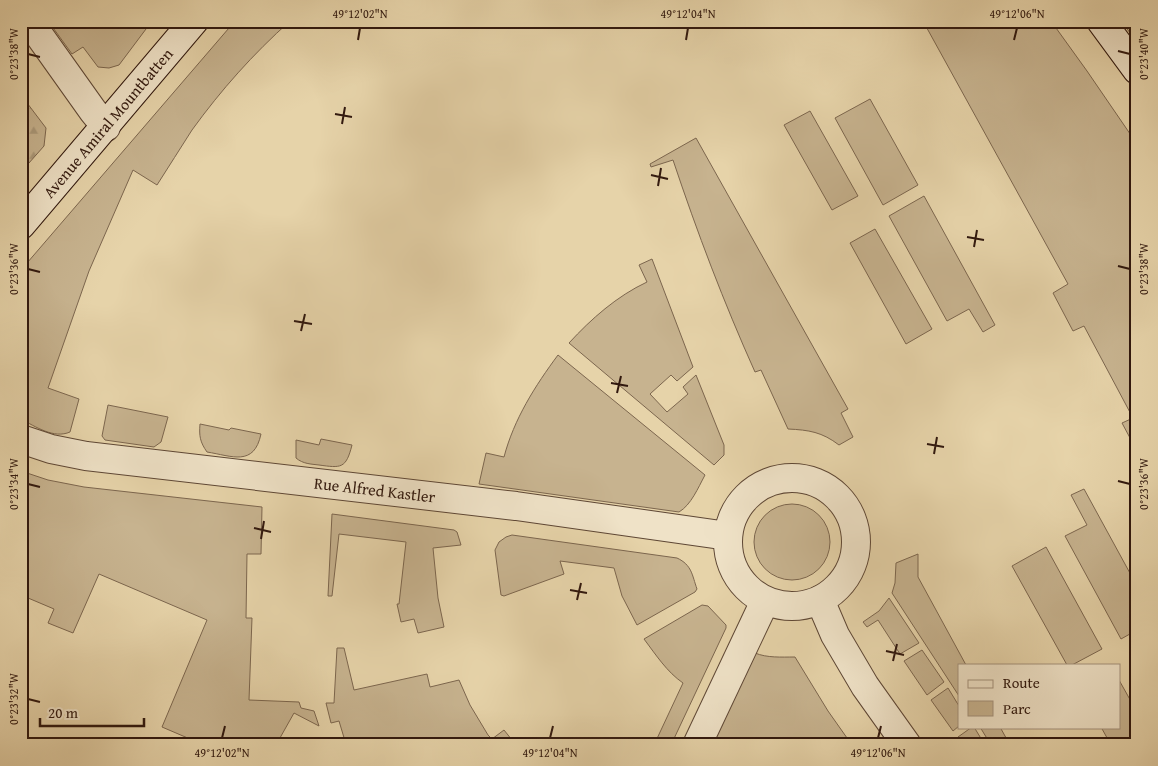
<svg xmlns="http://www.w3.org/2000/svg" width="1158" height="766" font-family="'Gentium Book Plus',serif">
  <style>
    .green { fill: #c7b38f; stroke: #7c664e }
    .forest { fill: url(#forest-firs); stroke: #7c664e }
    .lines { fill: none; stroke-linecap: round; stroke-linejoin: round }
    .street-casing { stroke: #5e4735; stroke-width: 30 }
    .secondary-casing { stroke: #31180e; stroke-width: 30 }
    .street { stroke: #efe2c7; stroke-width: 28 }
    .secondary { stroke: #efe2c7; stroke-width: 28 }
    .ticks { fill: none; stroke: #31180e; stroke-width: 2 }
    .labels { text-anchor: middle; stroke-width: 4; stroke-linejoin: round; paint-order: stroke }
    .street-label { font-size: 16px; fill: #31180e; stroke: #efe2c7 }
    .neatline { fill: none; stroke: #31180e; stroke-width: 2 }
    .ticks-label { font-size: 12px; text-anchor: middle; fill: #31180e }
  </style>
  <defs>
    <pattern id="forest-firs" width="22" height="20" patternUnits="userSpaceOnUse" patternTransform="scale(1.25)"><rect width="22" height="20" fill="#c7b38f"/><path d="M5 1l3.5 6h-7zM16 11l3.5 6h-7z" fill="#ab997a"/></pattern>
  </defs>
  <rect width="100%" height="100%" fill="#e6d3a9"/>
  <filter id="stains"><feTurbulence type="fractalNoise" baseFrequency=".004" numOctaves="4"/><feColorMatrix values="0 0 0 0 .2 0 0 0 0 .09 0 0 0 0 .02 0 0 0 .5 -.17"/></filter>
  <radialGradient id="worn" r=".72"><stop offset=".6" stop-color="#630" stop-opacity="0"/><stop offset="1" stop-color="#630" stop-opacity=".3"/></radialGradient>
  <path class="green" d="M56,21H152L119,65L109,68L98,67L83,47L72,54L51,25Z
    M235,21H290C253,54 221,90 192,130C180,148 169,167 157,185L133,170L89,271L48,388L79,399L70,432C54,439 36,427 21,419V270Z
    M923,21H1051L1087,71L1137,144V451L1122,423L1133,418L1084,326L1073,331L1053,293L1068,284Z
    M1121,21H1137V42Z
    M870,99L918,185L883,205L835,118Z
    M810,111L858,196L832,210L784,125Z
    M696,138L848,409L841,413L853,437L839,445C822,432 809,430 788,429L761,370L755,372C724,303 697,232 673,160L651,167L650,164Z
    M924,196L995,325L983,332L969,309L947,321L889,216Z
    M875,229L932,329L906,344L850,243Z
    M652,259L693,367L677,381L671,375L650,394L667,412L688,394L683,387L696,375L724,445V455L714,465L569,343C591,319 617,296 647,282L639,265Z
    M558,355L705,475C698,488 691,505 679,512L479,484L486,453L504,457C514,419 535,386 558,355Z
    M108,405L168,417L161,442L154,447L105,440L102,436Z
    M200,424L229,430L231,428L261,434C254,467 232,456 207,452C200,442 199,436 200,424Z
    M321,439L352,445C346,469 341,468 319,465C311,464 303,464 296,458V440L319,445Z
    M21,471L48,480L84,487L262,507L261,554H247L246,618H252L249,700L299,702L301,708L314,711L319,726L294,713L276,745H204L162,727L207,620L99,574L73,633L48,623L54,609L21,595Z
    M1084,489L1137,586V630L1121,639L1065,536L1087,525L1071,495Z
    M754 542a38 38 0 1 1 76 0a38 38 0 1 1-76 0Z
    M332,514L454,530L457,532L461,545L433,548L438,598L444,627L418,633L414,619L401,622L397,604H399L406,542L339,534L332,596H328Z
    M512,535L677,558C692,565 692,575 697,589L695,592L637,625L622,596L614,568L560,561L564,574L504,596L501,595L495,550L499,542L506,537Z
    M1046,547L1102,649L1072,665H1067L1012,566Z
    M918,554V577L966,665H959V696L892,593L895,583L896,563Z
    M889,598L919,643L900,654L878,620L867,627L863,622L879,611Z
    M702,605L708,606L726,625V628L671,745H654L683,683C667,672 656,655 644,639Z
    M337,648H344L354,690L427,674L430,687L459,680L470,705L488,735L492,739L504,730L516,745H351L345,741L339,721L331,723L326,703H334Z
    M922,650L944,682L927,695L904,661Z
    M755,653C767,658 781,657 795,657L828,711L852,745H712Z
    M1119,680L1137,712V745H1111L1101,727H1119Z
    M948,688L959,706V726L953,731L931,700Z
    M972,727H974L985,745H964L958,737Z
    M980,727H1000L1010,745H991Z"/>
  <path class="forest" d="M21,95L46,128L44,146L21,172Z"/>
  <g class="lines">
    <g class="street-casing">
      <g id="street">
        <path d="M29,21L93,111L106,127"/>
        <path id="s1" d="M21,439L51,449L86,456L516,506L728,536"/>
        <circle cx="792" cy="542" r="64"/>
        <path d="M820,600L835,635L865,686L907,745"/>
        <path d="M697,745L765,601"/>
      </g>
    </g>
    <g class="secondary-casing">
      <g id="secondary">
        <path d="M1101,21L1137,70"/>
        <path id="s2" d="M21,225L194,21"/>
      </g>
    </g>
    <use href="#street" class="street"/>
    <use href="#secondary" class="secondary"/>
  </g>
  <path class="ticks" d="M358,40L360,28M686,40L688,28M1014,40L1017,28M1118,51L1130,54M28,54L40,57M335,114L352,117M342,124L345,107M651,175L668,179M658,186L661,168M967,237L984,240M974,247L977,230M1118,266L1130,269M28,269L40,272M294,321L312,324M301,331L305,314M611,383L628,386M617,393L621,376M927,444L944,447M934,454L937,437M1118,481L1130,484M28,484L40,487M254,528L271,532M261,539L264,521M570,590L587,593M577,600L581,583M886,651L904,655M893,661L897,644M28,699L40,702M222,738L225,726M550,738L553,726M878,738L881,726"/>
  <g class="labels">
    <g class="street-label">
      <text dy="6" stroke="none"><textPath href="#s2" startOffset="134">Avenue Amiral Mountbatten</textPath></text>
      <text dy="6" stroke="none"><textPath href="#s1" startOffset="358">Rue Alfred Kastler</textPath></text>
    </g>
  </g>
  <rect width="1158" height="766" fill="none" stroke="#e6d3a9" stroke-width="55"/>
  <rect x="958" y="664" width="162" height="65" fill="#efe2c7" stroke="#a3917d"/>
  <rect x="968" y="680" width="25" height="8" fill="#efe2c7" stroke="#a3917d"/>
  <text x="1003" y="688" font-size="15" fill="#31180e">Route</text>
  <rect x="968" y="701" width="25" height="15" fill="#c7b38f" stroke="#a3917d"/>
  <text x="1003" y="714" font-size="15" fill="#31180e">Parc</text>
  <path d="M40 718v8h104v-8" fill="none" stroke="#31180e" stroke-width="2.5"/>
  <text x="48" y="718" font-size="15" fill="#31180e" stroke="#efe2c7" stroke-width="4" paint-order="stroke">20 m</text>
  <rect x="28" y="28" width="1102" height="710" class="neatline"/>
  <g class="ticks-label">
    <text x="360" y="18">49°12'02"N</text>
    <text x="688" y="18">49°12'04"N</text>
    <text x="1017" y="18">49°12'06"N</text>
    <text transform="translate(1144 54) rotate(-90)" y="4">0°23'40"W</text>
    <text transform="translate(14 54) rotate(-90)" y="4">0°23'38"W</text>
    <text transform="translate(1144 269) rotate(-90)" y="4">0°23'38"W</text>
    <text transform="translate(14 269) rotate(-90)" y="4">0°23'36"W</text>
    <text transform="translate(1144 484) rotate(-90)" y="4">0°23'36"W</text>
    <text transform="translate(14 484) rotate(-90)" y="4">0°23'34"W</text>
    <text transform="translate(14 699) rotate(-90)" y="4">0°23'32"W</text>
    <text x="222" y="757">49°12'02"N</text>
    <text x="550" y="757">49°12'04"N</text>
    <text x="878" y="757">49°12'06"N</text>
  </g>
  <rect width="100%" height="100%" filter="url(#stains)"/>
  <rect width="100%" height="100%" fill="url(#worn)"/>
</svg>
